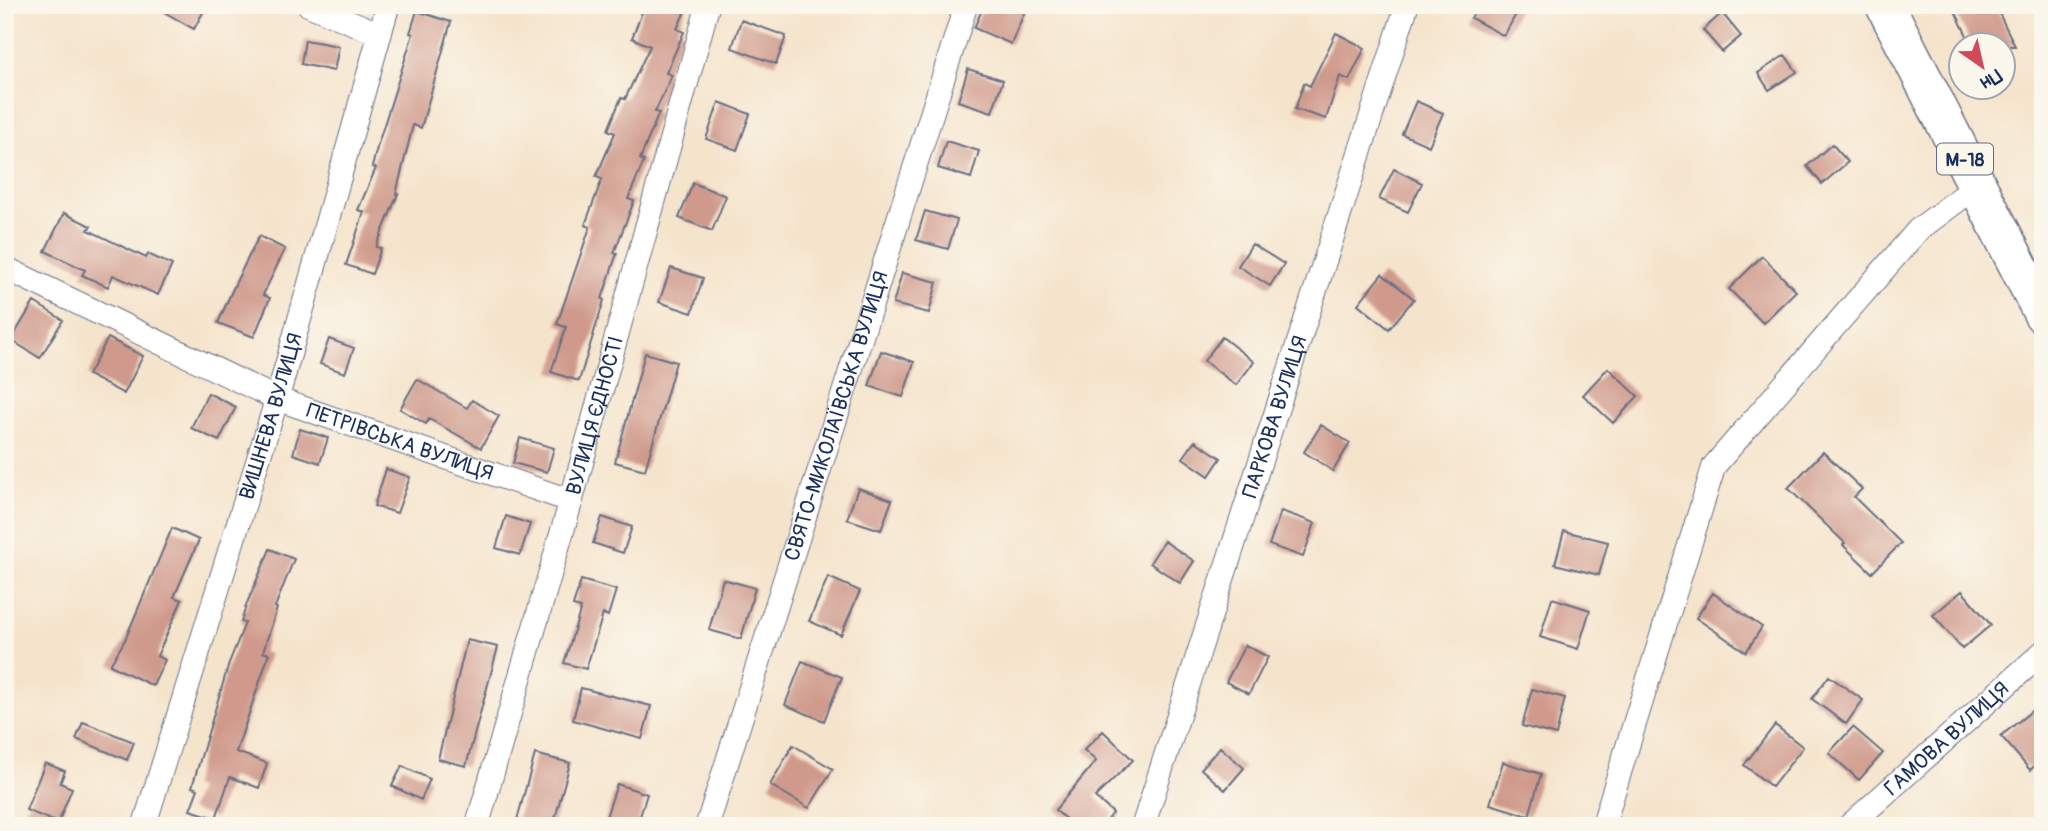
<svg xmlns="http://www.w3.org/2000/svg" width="2048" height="831" font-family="Pangolin,sans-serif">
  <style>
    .building { fill: #cf9a8b }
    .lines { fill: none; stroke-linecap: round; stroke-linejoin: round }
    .street-casing { stroke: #676e84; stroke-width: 25 }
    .highway-casing { stroke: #676e84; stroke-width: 41 }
    .street { stroke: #fff; stroke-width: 23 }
    .highway { stroke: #fff; stroke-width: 38 }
    .labels { text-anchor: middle; stroke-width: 5; stroke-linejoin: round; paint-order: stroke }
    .shield { fill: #fbf7ec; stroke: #5e6b89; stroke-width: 2 }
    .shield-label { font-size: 19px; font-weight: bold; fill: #1b2f5e }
    .street-label { font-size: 21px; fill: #1b2f5e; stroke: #fbf7ec }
  </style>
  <rect width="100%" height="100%" fill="#fbf7ec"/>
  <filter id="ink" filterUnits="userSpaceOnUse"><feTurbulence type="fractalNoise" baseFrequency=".0143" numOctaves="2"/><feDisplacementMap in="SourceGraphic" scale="14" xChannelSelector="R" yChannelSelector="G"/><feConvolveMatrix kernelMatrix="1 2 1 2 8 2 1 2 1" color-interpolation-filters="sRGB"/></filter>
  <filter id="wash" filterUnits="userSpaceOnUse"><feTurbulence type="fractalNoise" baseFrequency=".00686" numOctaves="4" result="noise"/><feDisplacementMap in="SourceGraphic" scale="28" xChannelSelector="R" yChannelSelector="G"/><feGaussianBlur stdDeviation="1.57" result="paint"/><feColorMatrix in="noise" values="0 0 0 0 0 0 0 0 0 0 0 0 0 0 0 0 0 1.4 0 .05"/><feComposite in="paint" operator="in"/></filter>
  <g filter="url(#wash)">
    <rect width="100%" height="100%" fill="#f5e4cc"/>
    <g id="blocks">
      <path class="building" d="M152,5H207L194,29Z
        M645,5H688L677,29L684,32L666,73L672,75L655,112L659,113L640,159L644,161L628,199L634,201L614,253H617L602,299L604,300L579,381L551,372L566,327L557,324L590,227L585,225L602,179L596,177L615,133L608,130L621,98L625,99L650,46L632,38Z
        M984,5H1011L1025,11L1011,44L974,28Z
        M1478,5H1521L1504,36L1471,18Z
        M1967,5H1995L2015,46H1972L1955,11Z
        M417,11L451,22L421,128L413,125L396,194H398L376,247L381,248L372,274L346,265L364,212L358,210L376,168L372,167L378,144L413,34L410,33Z
        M1722,13L1741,36L1722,52L1703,30Z
        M741,20L786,36L776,64L732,48Z
        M1336,33L1365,48L1349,80L1340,76L1326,119L1295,109L1304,83L1310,86Z
        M305,40L339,46L334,71L301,64Z
        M1785,55L1797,72L1769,90L1758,73Z
        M968,69L1003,80L992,112L958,101Z
        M1416,101L1443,113L1429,146L1402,134Z
        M719,102L750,114L737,150L706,139Z
        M946,141L979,151L971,178L938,168Z
        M1832,144L1848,162L1822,184L1807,166Z
        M1394,169L1422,183L1408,212L1379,199Z
        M693,183L726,196L712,231L679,218Z
        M925,211L957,220L948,249L916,240Z
        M64,213L91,226L88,230L146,258L148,254L172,265L158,295L113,275L108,287L82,275L85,270L45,251Z
        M259,236L285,249L263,295L270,298L254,337L218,323L235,284Z
        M1252,244L1284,264L1270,286L1238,266Z
        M1762,256L1796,291L1763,323L1729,289Z
        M671,268L703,278L692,313L659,302Z
        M902,273L937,282L929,313L893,304Z
        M1382,274L1414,299L1389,329L1358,304Z
        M34,302L63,320L40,358L11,340Z
        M1222,337L1254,362L1236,385L1204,361Z
        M108,338L143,356L124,394L88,375Z
        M329,339L354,348L345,373L320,364Z
        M881,351L914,362L903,397L869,386Z
        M645,353L676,362L645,470L615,462Z
        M1608,368L1638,396L1613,423L1583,395Z
        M417,379L467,408L472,400L499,416L481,448L429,419L426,424L400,409Z
        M208,393L236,407L219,441L191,428Z
        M1321,425L1350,443L1333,471L1304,452Z
        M300,429L328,438L320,463L293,454Z
        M520,438L554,448L547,472L513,463Z
        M1195,441L1221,458L1209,476L1183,458Z
        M1823,452L1862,489L1854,497L1901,543L1872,573L1843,545L1845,543L1788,488Z
        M386,469L410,477L397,513L374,506Z
        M858,488L892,500L881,530L847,519Z
        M1281,511L1315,523L1303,557L1269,545Z
        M506,516L530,524L520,555L496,548Z
        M602,517L632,527L623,553L593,543Z
        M172,528L199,540L174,597L182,600L157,656L165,660L153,686L110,665L125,640Z
        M1564,531L1608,542L1599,575L1555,564Z
        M1164,541L1194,561L1180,583L1150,563Z
        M270,549L294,559L275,607L277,608L263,652L269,654L236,752L267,763L259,788L230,777L216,818L190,810L198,789L192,787L229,663L245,623L241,622L247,603Z
        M828,577L860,591L841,635L809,621Z
        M723,579L755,588L741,639L709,630Z
        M581,580L616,590L608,616L603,614L586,669L564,663L581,608L573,606Z
        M1962,591L1991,625L1962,649L1933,615Z
        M1713,593L1762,627L1746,652L1696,618Z
        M1552,598L1590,610L1578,649L1540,637Z
        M467,640L498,647L466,766L438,759Z
        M1245,645L1268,657L1249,694L1226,682Z
        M802,661L842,677L824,721L785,705Z
        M1829,676L1863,700L1846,724L1812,699Z
        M581,688L651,706L642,739L573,720Z
        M1532,689L1565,698L1556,735L1522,726Z
        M2034,709L2043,720V759L2030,770L2001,736Z
        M83,722L134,742L127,760L76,739Z
        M1775,725L1803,747L1772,787L1744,765Z
        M1853,727L1883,753L1859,780L1829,753Z
        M1103,731L1133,760L1095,797L1113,813L1103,826H1074L1055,810L1096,761L1084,750Z
        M793,745L833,769L809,808L770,785Z
        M1220,747L1244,768L1225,790L1201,769Z
        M535,754L570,763L553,826H538L517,820Z
        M1503,762L1541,774L1529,816L1490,804Z
        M45,763L65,771L60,783L72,788L58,823L26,810Z
        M402,766L430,779L421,800L392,786Z
        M617,784L647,794L637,826H603Z"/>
    </g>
  </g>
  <g filter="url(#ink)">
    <use href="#blocks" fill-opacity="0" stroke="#676e84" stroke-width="2"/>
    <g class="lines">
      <g class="street-casing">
        <g id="street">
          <path d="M309,5L380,34"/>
          <path id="s1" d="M5,268L277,399L571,501"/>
          <path id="s2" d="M144,826L277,399L388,5"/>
          <path id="s3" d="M477,826L571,501L708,5"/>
          <path id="s4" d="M707,826L966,5"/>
          <path id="s5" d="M1143,826L1407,5"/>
          <path d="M1603,826L1714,466L1918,230L1978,185"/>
          <path id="s6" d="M1849,826L2043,652"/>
        </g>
      </g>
      <g class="highway-casing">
        <path id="highway" d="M1885,5L2043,314"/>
      </g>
      <use href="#street" class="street"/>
      <use href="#highway" class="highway"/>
    </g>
  </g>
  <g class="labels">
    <rect class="shield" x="1937" y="143.5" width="56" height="31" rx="5"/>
    <g class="shield-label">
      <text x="1965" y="166">М-18</text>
    </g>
    <g class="street-label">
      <text dy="7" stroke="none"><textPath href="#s4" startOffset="430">СВЯТО-МИКОЛАЇВСЬКА ВУЛИЦЯ</textPath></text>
      <text dy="7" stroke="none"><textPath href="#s3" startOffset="427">ВУЛИЦЯ ЄДНОСТІ</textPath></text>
      <text dy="7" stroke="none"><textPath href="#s5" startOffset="430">ПАРКОВА ВУЛИЦЯ</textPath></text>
      <text dy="7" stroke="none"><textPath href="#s2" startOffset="429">ВИШНЕВА ВУЛИЦЯ</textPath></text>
      <text dy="7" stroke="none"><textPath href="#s1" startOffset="432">ПЕТРІВСЬКА ВУЛИЦЯ</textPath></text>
      <text dy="7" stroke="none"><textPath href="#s6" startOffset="131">ГАМОВА ВУЛИЦЯ</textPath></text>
    </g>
  </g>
  <rect width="2048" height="831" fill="none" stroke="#fbf7ec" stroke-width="28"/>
  <g transform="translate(1982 66) rotate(146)"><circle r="33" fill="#fbf7ec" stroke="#a1a7b3" stroke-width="2"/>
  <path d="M0-5L12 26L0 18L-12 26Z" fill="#d1495b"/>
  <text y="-10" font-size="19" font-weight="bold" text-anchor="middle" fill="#1b2f5e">Пн</text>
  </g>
</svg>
